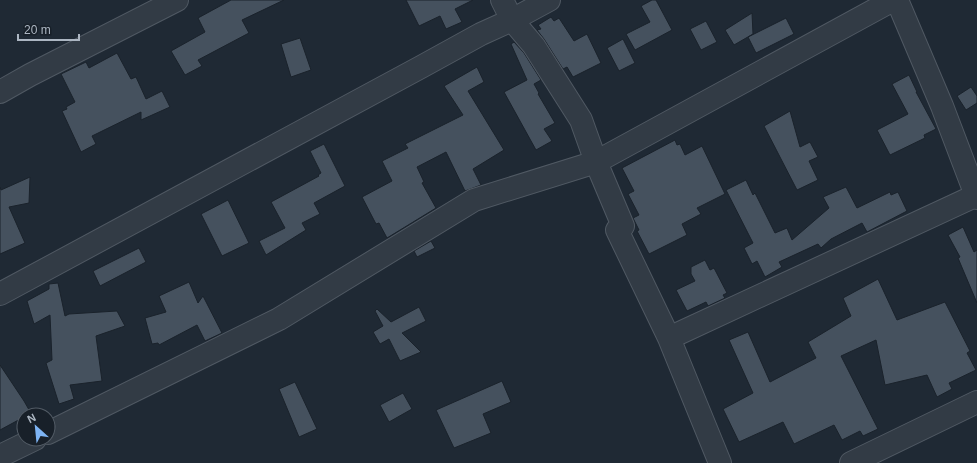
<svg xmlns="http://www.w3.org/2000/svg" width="977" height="463" font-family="Arial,sans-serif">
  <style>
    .building { fill: #45515e; stroke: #1a222b }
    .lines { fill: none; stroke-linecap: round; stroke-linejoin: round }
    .street-casing { stroke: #505963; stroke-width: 24 }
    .street { stroke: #323b45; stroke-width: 22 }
  </style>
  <rect width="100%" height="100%" fill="#1f2934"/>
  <path class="building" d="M231,0H284L242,20L249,33L198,60L202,66L185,75L171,51L205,32L198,18Z
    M406,0H473L455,9L462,22L446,29L440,16L419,26Z
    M652,0H656L672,30L635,50L626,34L650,22L641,6Z
    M752,13L753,34L734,45L725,30Z
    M551,17L554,21L559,18L574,41L587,34L601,63L573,77L567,67L563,69L544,39L537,30L541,29L538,25Z
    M786,18L794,34L756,53L748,37Z
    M706,21L717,42L701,50L690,29Z
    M300,38L311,70L291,77L281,44Z
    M623,39L635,63L619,71L607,48Z
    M514,42L524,53L541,80L534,84L539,93L538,94L555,123L544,129L552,141L536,150L504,92L527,80L511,44Z
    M117,53L131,79L136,77L146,99L162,91L170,107L141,120V112L92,136L96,144L81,152L62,111L67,109L66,107L75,102L61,74L86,62L89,68Z
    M477,67L484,82L468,91L504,150L473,169L481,185L465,191L446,152L417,167L424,182L422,183L436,208L387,238L379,223L376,224L362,197L392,181L382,161L408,148L405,144L463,115L444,86Z
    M909,75L917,92H916L936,129L924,135L925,138L890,155L877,130L908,114L892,84Z
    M971,87L977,96V103L966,110L957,96Z
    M790,111L800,147L810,142L818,157L809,161L818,180L797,190L764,126Z
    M675,140L677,145L680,144L685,155L702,146L725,194L697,208L701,214L682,224L687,235L649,254L637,231L639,230L633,218L639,215L628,194L634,191L622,168Z
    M324,144L345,186L314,203L320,214L302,223L306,230L266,255L259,241L285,228L271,202L319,176L318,175L321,173L310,151Z
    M30,177L29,203L9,207L25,243L0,254V187L1,190Z
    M746,180L753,195L755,193L775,233L787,228L792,240L829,208L823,197L846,187L857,208L890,192L891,195L898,192L907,211L867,232L862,223L831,239L821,248L818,244L779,262L782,267L765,277L757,261L752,264L744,248L753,243L726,190Z
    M228,200L249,243L222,256L201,214Z
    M963,227L974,252L977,250V303L958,258L960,257L948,235Z
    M431,241L435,248L417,257L414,251Z
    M139,248L146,262L100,286L93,271Z
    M705,260L710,270L714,268L727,293L723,295L725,298L708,306L706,302L687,311L676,290L695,281L691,274V267Z
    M878,279L897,320L945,302L970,351L967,353L976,370L949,383L952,389L937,397L927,375L885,385L876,340L841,356L878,429L863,436L860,431L842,440L834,425L794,444L783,422L739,442L723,409L753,393L729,340L748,332L770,382L816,358L808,342L851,316L843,298Z
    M189,282L198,303L203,296L222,333L205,341L197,325L159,345L158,343L152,344L145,318L166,312L159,296Z
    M58,283L65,316L69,314L117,311L125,326L96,336L102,381L70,385L74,399L59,404L46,363L52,360L50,315L34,324L27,301L49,289V284Z
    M419,307L426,321L402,333L421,352L400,361L389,339L380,344L373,332L383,326L375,311L377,309L391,322Z
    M0,365L24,401L32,415H24V417L0,430Z
    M502,381L511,402L483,414L491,433L454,448L436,410Z
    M295,382L317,429L299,437L279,389Z
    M403,393L412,409L389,422L380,405Z"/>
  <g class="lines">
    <g class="street-casing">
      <path id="street" d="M502,0L512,20L534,46L581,120L596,162L623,226L617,230L669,338L720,463
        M897,0L942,106L977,198
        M0,92L30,75L177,0
        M0,294L421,67L481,34L512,20L549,0
        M669,338L977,195
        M48,433L279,319L474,200L596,162L893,0
        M0,456L35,439
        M851,463L977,402"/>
    </g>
    <use href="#street" class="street"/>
  </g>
  <g transform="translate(36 427) rotate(333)"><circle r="19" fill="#182029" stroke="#535c66"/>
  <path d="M0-3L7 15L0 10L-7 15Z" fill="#7eb4f4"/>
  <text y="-6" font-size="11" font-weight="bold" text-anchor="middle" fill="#acb6c2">N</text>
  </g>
  <path d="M18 34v6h61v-6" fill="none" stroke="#acb6c2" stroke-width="2"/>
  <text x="24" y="34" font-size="12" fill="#acb6c2" stroke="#182029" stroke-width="3" paint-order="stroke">20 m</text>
</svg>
